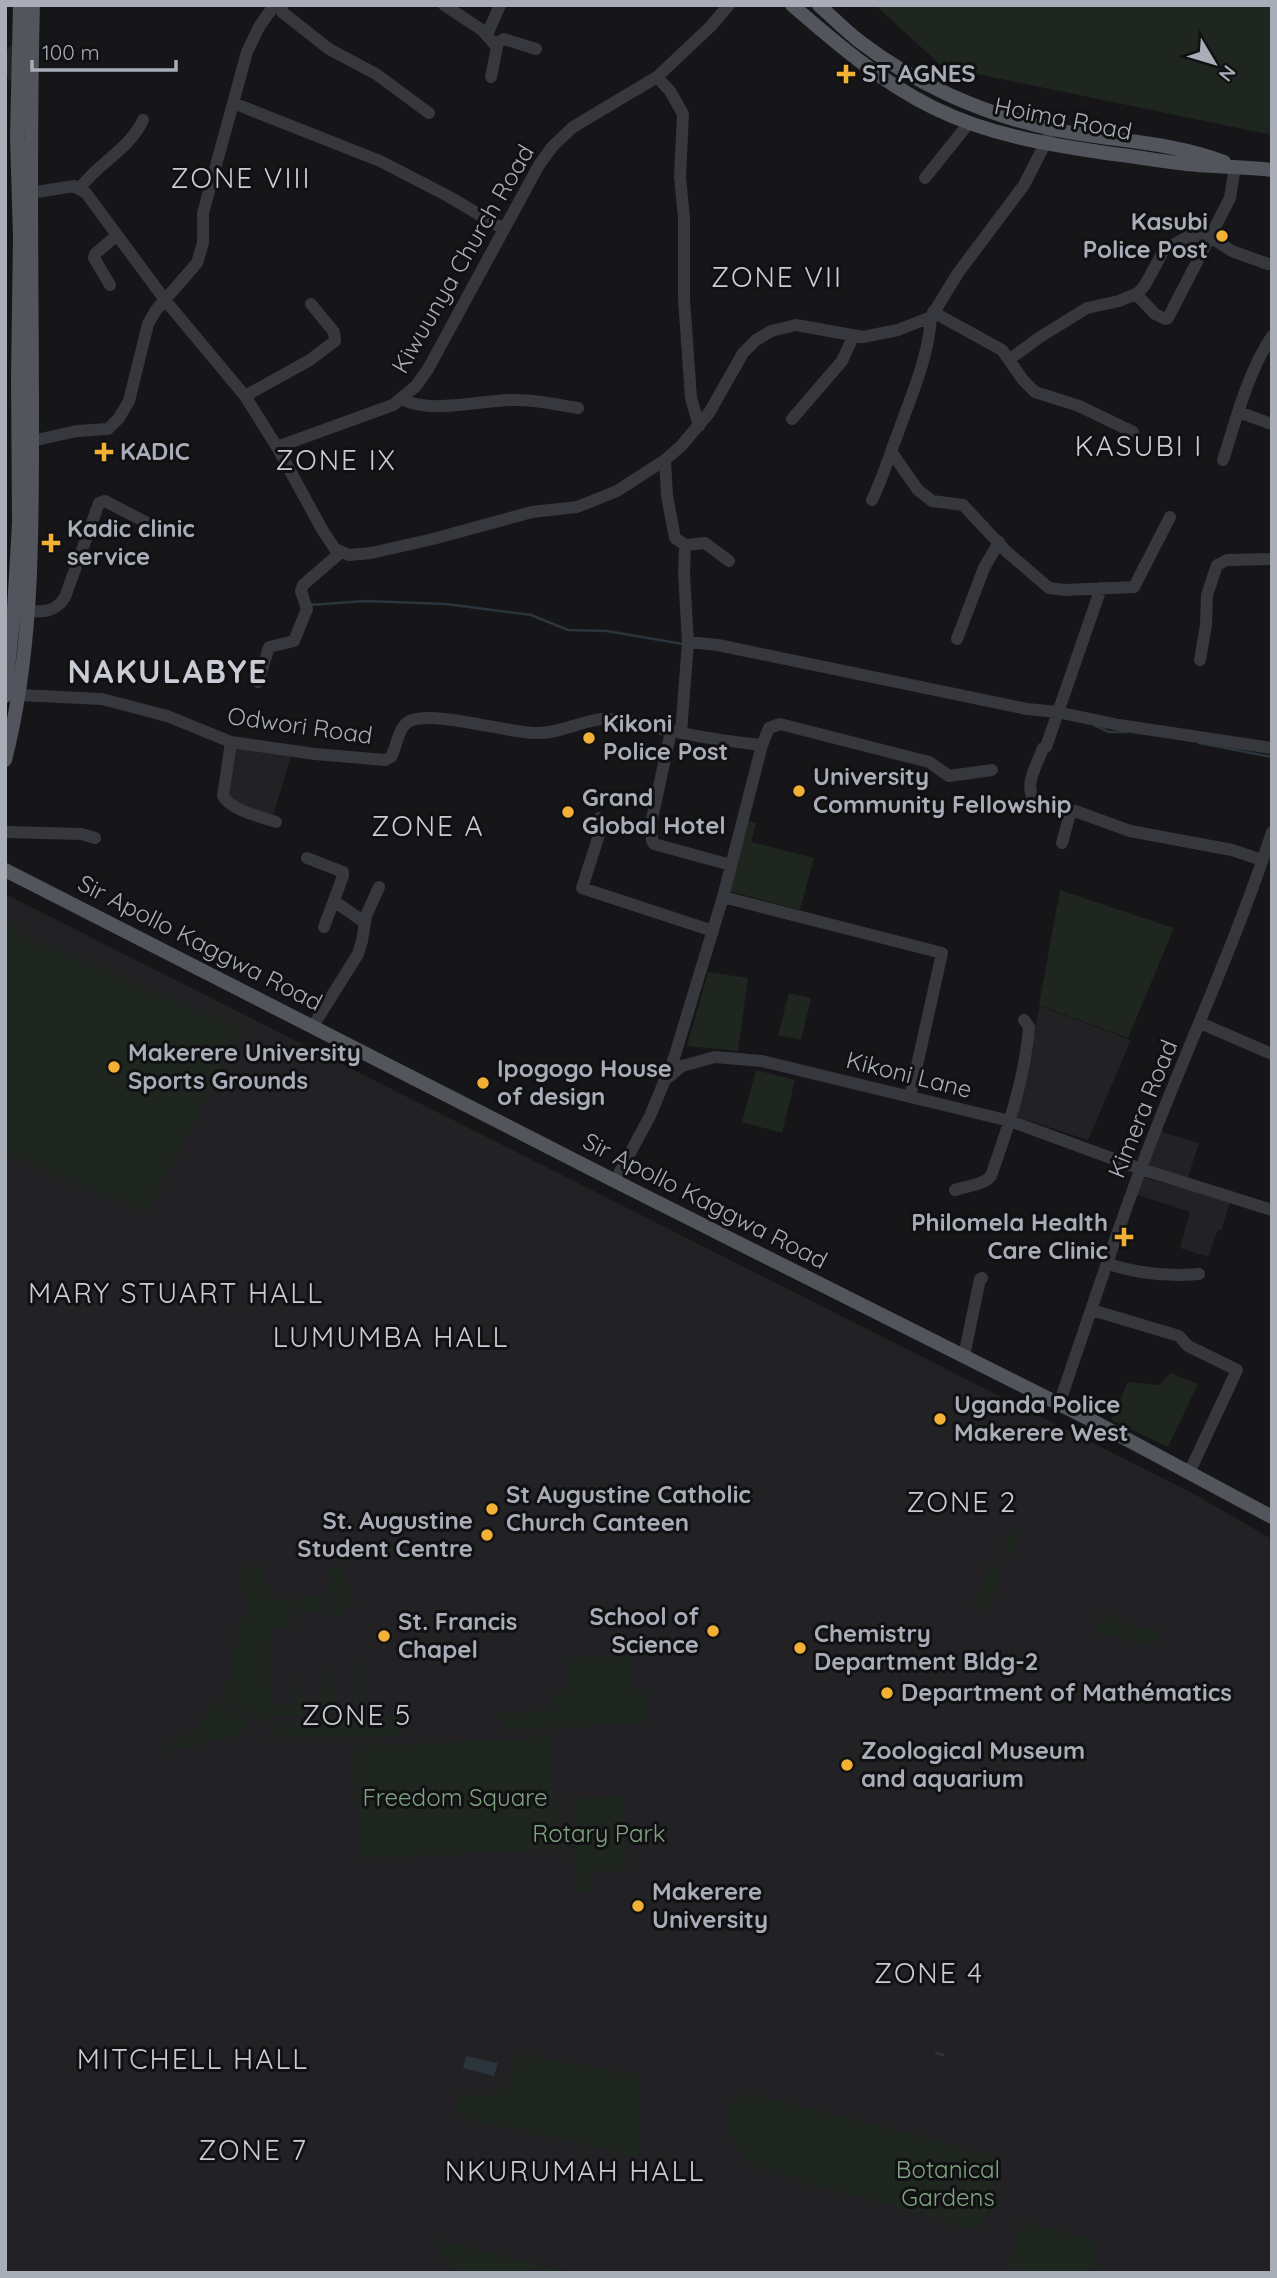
<svg xmlns="http://www.w3.org/2000/svg" width="1277" height="2278" font-family="Quicksand,sans-serif">
  <style>
    .built { fill: #222225 }
    .green { fill: #1e261f }
    .water { fill: #2c353c }
    .lines { fill: none; stroke-linecap: round; stroke-linejoin: round }
    .stream { stroke: #2c353c; stroke-width: 2.5 }
    .minor { stroke: #37383d; stroke-width: 12 }
    .major { stroke: #53555c; stroke-width: 14 }
    .poi-dot { fill: #f2b134; stroke: #111113; stroke-width: 2.5 }
    .labels { text-anchor: middle; stroke-width: 6; stroke-linejoin: round; paint-order: stroke }
    .poi-label { font-size: 24px; font-weight: bold; fill: #a8adb8; stroke: #111113; text-anchor: start }
    .street-label { font-size: 24px; fill: #a8adb8; stroke: #111113 }
    .park-label { font-size: 24px; fill: #7fa381; stroke: #111113 }
    .quarter-label { font-size: 28px; letter-spacing: 2px; fill: #c9ccd4; stroke: #111113 }
    .district-label { font-size: 32px; font-weight: bold; letter-spacing: 2px; fill: #c9ccd4; stroke: #111113 }
  </style>
  <rect width="100%" height="100%" fill="#161618"/>
  <path class="built" d="M234,746L291,756L273,816L225,797Z
    M5,894L1192,1493L1272,1539V2273H5Z
    M1040,1006L1131,1040L1088,1140L1015,1116Z
    M1158,1131L1199,1143L1187,1180L1144,1168Z
    M1140,1176L1230,1202L1221,1231L1218,1230L1208,1257L1180,1248L1190,1212L1135,1194Z"/>
  <path class="green" d="M875,5H1272V135L943,67Z
    M16,45L18,81H10C3,74 3,53 10,46Z
    M748,821L756,823L751,842L814,858L800,910L729,891Z
    M1060,890L1174,928L1128,1038L1039,1005Z
    M5,921L19,927L17,932L243,1030L146,1213L5,1153Z
    M708,972L748,978L738,1051L687,1046Z
    M789,993L811,998L801,1040L778,1035Z
    M756,1070L795,1080L782,1133L742,1122Z
    M1170,1373L1198,1384L1168,1447L1111,1420L1128,1382L1160,1385Z
    M1011,1528L1021,1532L1013,1555L1002,1551Z
    M261,1565L265,1572L269,1600L287,1598L290,1626L271,1628L272,1644L268,1645L272,1707L293,1705L290,1672L308,1706L306,1716L262,1718L255,1722L228,1701L224,1693L231,1670L238,1625L246,1613L242,1568Z
    M990,1565L1004,1571L986,1612L973,1606Z
    M343,1567L353,1604L338,1616H330L329,1600L324,1591L331,1582L330,1569Z
    M291,1597H324L322,1615L310,1612L294,1618Z
    M1101,1614L1163,1635L1160,1644L1154,1641L1142,1647C1126,1642 1112,1635 1096,1631Z
    M629,1656L631,1690H648V1722L505,1731L507,1726L495,1714L561,1709H551V1694L567,1693L565,1659Z
    M362,1658L364,1713L318,1715L316,1706L329,1666H333L335,1708L355,1707V1665Z
    M224,1702L251,1725L239,1736L162,1753L193,1730L215,1703Z
    M411,1716L410,1724L400,1736L270,1738L278,1723Z
    M552,1737L557,1849L359,1859L354,1747Z
    M623,1797L626,1870L590,1872L591,1891L576,1892L572,1798Z
    M516,2052L640,2076L639,2158L455,2115L460,2095H493L508,2085Z
    M746,2092L1003,2159L985,2221L976,2229L956,2224L750,2166C733,2141 710,2114 746,2092Z
    M1022,2220L1100,2243L1091,2273H1006Z
    M433,2239L571,2273H456Z"/>
  <path class="water" d="M466,2056L498,2063L494,2076L463,2068Z"/>
  <g class="lines">
    <path class="stream" d="M309,605L366,601L446,604L531,615L568,630L607,631L683,644
      M1094,725L1109,732H1127
      M1199,743L1272,757
      M936,2053L943,2055"/>
    <path class="minor" d="M444,5L482,30L497,47L491,77
      M282,7V12L329,49L376,74L429,113
      M487,35L500,5
      M495,44L504,39L536,49
      M657,77L670,91L683,114L680,177L684,218V299L691,398L699,426
      M233,103L380,161L446,195L504,229
      M925,178L969,123
      M80,188C99,162 129,150 143,120
      M30,193L74,186L86,193L165,300L245,396L277,447L323,531L335,549L349,555L371,553L433,539L532,512L577,507L617,491L665,460L681,446L709,413L743,353L756,340L771,331L796,325L863,337L898,330L931,317L958,273L1024,185L1049,136
      M110,285L94,258L95,254L117,235
      M1136,294L1155,314L1165,319L1168,318L1230,198L1235,166
      M933,312L1002,350L1023,380L1035,392L1079,406L1133,432
      M1010,359L1040,337L1087,308L1119,301L1138,293L1145,285L1164,250L1189,236L1210,237L1232,251L1268,264
      M245,396L310,360L335,341L334,332L311,304
      M402,399C431,415 485,399 517,400C538,400 558,405 578,408
      M1238,412L1272,424
      M792,419L842,361L853,337
      M32,441L77,431L108,429L119,418L129,401L148,324L156,310L197,263L203,243V213L247,52L259,27L273,7L272,5
      M277,447L393,405L416,386L428,369L539,165L552,147L573,127L657,77L711,26L729,5
      M892,453L918,490L932,501L963,505L1007,552L1049,588L1065,590L1134,587L1170,517
      M665,460L667,496L675,538L685,545L705,543L729,561
      M1223,460C1237,417 1247,374 1272,336
      M872,500C883,478 889,456 898,433C911,396 929,356 931,317
      M28,611C44,612 56,612 65,597L99,503L105,501L159,529
      M957,639L984,568L999,542
      M688,642L718,645L1027,709L1057,712L1119,725L1272,748
      M1200,660L1206,625L1207,595L1217,565L1227,560L1272,559
      M258,682L269,647L294,641L307,609L301,591L303,585L340,553
      M19,695L102,699L167,716L231,742L315,754L385,760L391,757C397,747 398,726 410,721C433,710 508,733 536,733C560,734 582,720 604,719C628,718 654,728 677,732C705,738 733,742 762,745
      M671,731L652,819V841L654,844L731,865
      M681,733L688,642L684,574L685,545
      M231,742L223,796C232,811 260,816 276,822
      M1071,813L1036,803C1022,786 1037,766 1043,748L1046,747L1101,588
      M599,818V835L582,888L713,931
      M5,832L82,834L95,838
      M1062,843L1070,814L1075,811L1130,831L1232,850L1262,860
      M307,858L343,872V876L324,927
      M723,897L942,953L910,1097
      M334,901L364,922
      M1200,1023L1272,1054
      M313,1026L358,954L362,941L366,916L379,887
      M669,1077L682,1066L715,1057L762,1061L1010,1121L1141,1169L1272,1210
      M615,1181L650,1116L674,1058L723,897L762,745L769,728L780,724L929,762L949,776L992,770
      M955,1190C966,1186 984,1185 991,1176C1008,1128 1025,1078 1029,1027L1024,1020
      M1108,1264C1139,1274 1167,1277 1199,1274
      M1092,1310L1179,1336L1188,1346L1237,1370L1189,1473
      M964,1356L980,1279L982,1278
      M1059,1404C1091,1312 1120,1219 1156,1129C1195,1030 1239,933 1272,832"/>
    <path class="major" d="M792,5C836,43 881,82 934,108C991,136 1051,145 1113,154C1141,157 1169,163 1198,165C1222,167 1247,167 1272,170
      M819,5C832,17 845,30 859,41C915,84 983,114 1052,129C1109,141 1170,141 1224,162
      M5,696L14,610L19,523L18,379L20,237L17,137L20,5
      M5,760C33,651 32,536 32,423C32,284 29,145 33,5
      M5,870L615,1181L1089,1419L1272,1517"/>
  </g>
  <g class="poi-dot">
    <path d="M842.5 63.5h7v7h7v7h-7v7h-7v-7h-7v-7h7z"/>
    <circle cx="1222" cy="236" r="7"/>
    <path d="M100.5 441.5h7v7h7v7h-7v7h-7v-7h-7v-7h7z"/>
    <path d="M47.5 532.5h7v7h7v7h-7v7h-7v-7h-7v-7h7z"/>
    <circle cx="589" cy="738" r="7"/>
    <circle cx="799" cy="791" r="7"/>
    <circle cx="568" cy="812" r="7"/>
    <circle cx="114" cy="1067" r="7"/>
    <circle cx="483" cy="1083" r="7"/>
    <path d="M1120.5 1226.5h7v7h7v7h-7v7h-7v-7h-7v-7h7z"/>
    <circle cx="940" cy="1419" r="7"/>
    <circle cx="492" cy="1509" r="7"/>
    <circle cx="487" cy="1535" r="7"/>
    <circle cx="713" cy="1631" r="7"/>
    <circle cx="384" cy="1636" r="7"/>
    <circle cx="800" cy="1648" r="7"/>
    <circle cx="887" cy="1693" r="7"/>
    <circle cx="847" cy="1765" r="7"/>
    <circle cx="638" cy="1906" r="7"/>
  </g>
  <g class="labels">
    <g class="poi-label">
      <text x="862" y="82">ST AGNES</text>
      <text x="1208" y="230" text-anchor="end">Kasubi<tspan x="1208" dy="28">Police Post</tspan></text>
      <text x="120" y="460">KADIC</text>
      <text x="67" y="537">Kadic clinic<tspan x="67" dy="28">service</tspan></text>
      <text x="603" y="732">Kikoni<tspan x="603" dy="28">Police Post</tspan></text>
      <text x="813" y="785">University<tspan x="813" dy="28">Community Fellowship</tspan></text>
      <text x="582" y="806">Grand<tspan x="582" dy="28">Global Hotel</tspan></text>
      <text x="128" y="1061">Makerere University<tspan x="128" dy="28">Sports Grounds</tspan></text>
      <text x="497" y="1077">Ipogogo House<tspan x="497" dy="28">of design</tspan></text>
      <text x="1108" y="1231" text-anchor="end">Philomela Health<tspan x="1108" dy="28">Care Clinic</tspan></text>
      <text x="954" y="1413">Uganda Police<tspan x="954" dy="28">Makerere West</tspan></text>
      <text x="506" y="1503">St Augustine Catholic<tspan x="506" dy="28">Church Canteen</tspan></text>
      <text x="473" y="1529" text-anchor="end">St. Augustine<tspan x="473" dy="28">Student Centre</tspan></text>
      <text x="699" y="1625" text-anchor="end">School of<tspan x="699" dy="28">Science</tspan></text>
      <text x="398" y="1630">St. Francis<tspan x="398" dy="28">Chapel</tspan></text>
      <text x="814" y="1642">Chemistry<tspan x="814" dy="28">Department Bldg-2</tspan></text>
      <text x="901" y="1701">Department of Mathématics</text>
      <text x="861" y="1759">Zoological Museum<tspan x="861" dy="28">and aquarium</tspan></text>
      <text x="652" y="1900">Makerere<tspan x="652" dy="28">University</tspan></text>
    </g>
    <g class="street-label">
      <text transform="translate(1063 119) rotate(11)" y="8">Hoima Road</text>
      <text transform="translate(463 259) rotate(-60)" y="8">Kiwuunya Church Road</text>
      <text transform="translate(300 726) rotate(8)" y="8">Odwori Road</text>
      <text transform="translate(200 943) rotate(27)" y="8">Sir Apollo Kaggwa Road</text>
      <text transform="translate(909 1075) rotate(14)" y="8">Kikoni Lane</text>
      <text transform="translate(1143 1109) rotate(-68)" y="8">Kimera Road</text>
      <text transform="translate(705 1201) rotate(27)" y="8">Sir Apollo Kaggwa Road</text>
    </g>
    <g class="park-label">
      <text x="455" y="1806">Freedom Square</text>
      <text x="599" y="1842">Rotary Park</text>
      <text x="948" y="2178">Botanical<tspan x="948" dy="28">Gardens</tspan></text>
    </g>
    <g class="quarter-label">
      <text x="241" y="188">ZONE VIII</text>
      <text x="777" y="287">ZONE VII</text>
      <text x="1139" y="456">KASUBI I</text>
      <text x="336" y="470">ZONE IX</text>
      <text x="428" y="836">ZONE A</text>
      <text x="176" y="1303">MARY STUART HALL</text>
      <text x="391" y="1347">LUMUMBA HALL</text>
      <text x="962" y="1512">ZONE 2</text>
      <text x="357" y="1725">ZONE 5</text>
      <text x="929" y="1983">ZONE 4</text>
      <text x="193" y="2069">MITCHELL HALL</text>
      <text x="253" y="2160">ZONE 7</text>
      <text x="575" y="2181">NKURUMAH HALL</text>
    </g>
    <g class="district-label">
      <text x="168" y="683">NAKULABYE</text>
    </g>
  </g>
  <rect width="1277" height="2278" fill="none" stroke="#a8adb8" stroke-width="14"/>
  <g transform="translate(1214 63) rotate(128)" stroke="#111113" stroke-width="5" paint-order="stroke">
  <path d="M0-5L12 26L0 18L-12 26Z" fill="#a8adb8"/>
  <text y="-10" font-size="19" font-weight="bold" text-anchor="middle" fill="#a8adb8">N</text>
  </g>
  <path d="M32 60v10h144v-10" fill="none" stroke="#a8adb8" stroke-width="3.5"/>
  <text x="42" y="60" font-size="21" fill="#a8adb8" stroke="#111113" stroke-width="5" paint-order="stroke">100 m</text>
</svg>
